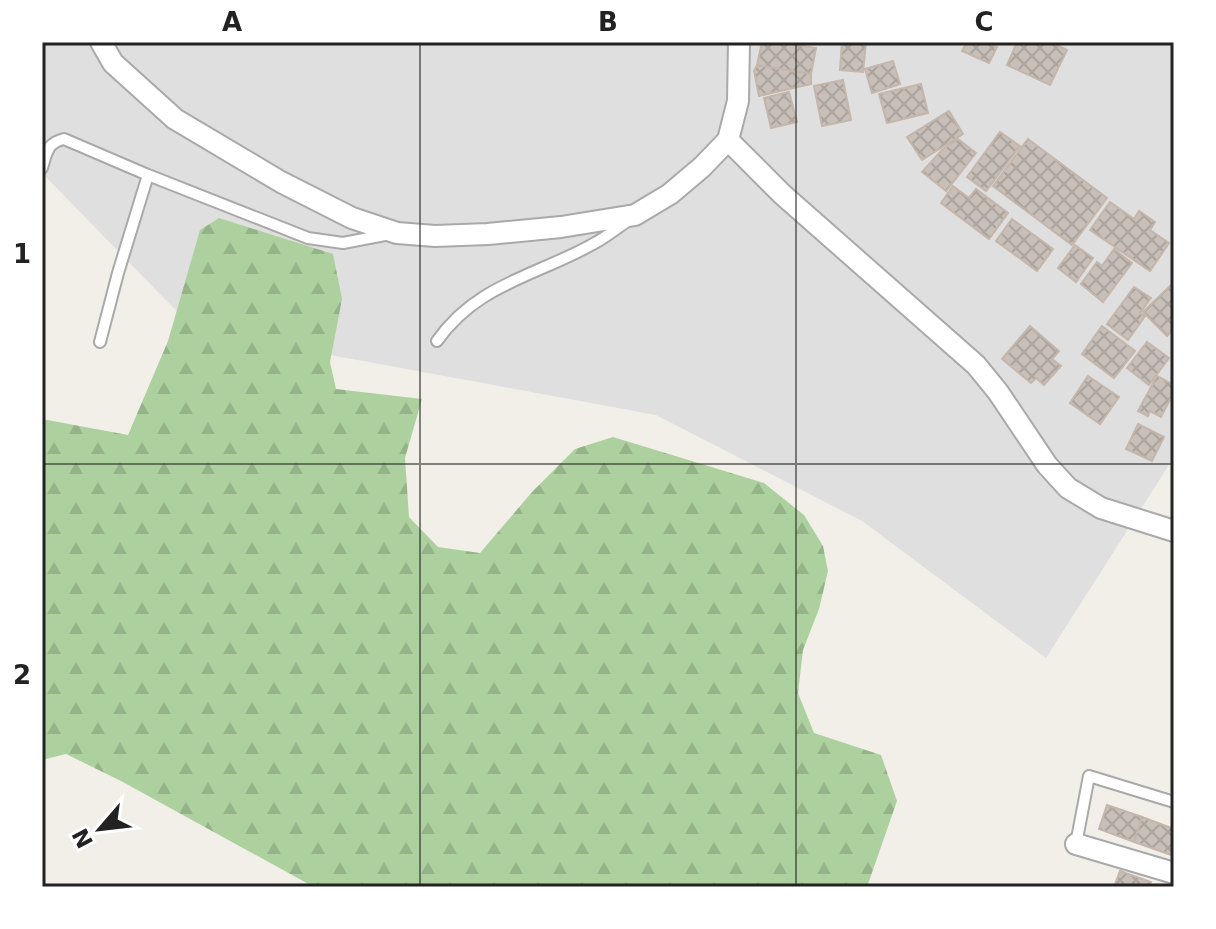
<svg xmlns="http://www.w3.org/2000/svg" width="1216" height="929" font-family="'DejaVu Sans',sans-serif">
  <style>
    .residential { fill: #e0dfdf }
    .forest { fill: url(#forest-firs) }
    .building { fill: url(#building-cross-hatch); stroke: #c4b6ab; stroke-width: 2 }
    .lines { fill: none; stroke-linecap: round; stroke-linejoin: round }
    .service-casing { stroke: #a9a9a9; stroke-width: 14 }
    .minor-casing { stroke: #a9a9a9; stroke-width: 24 }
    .service { stroke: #fff; stroke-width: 10 }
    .minor { stroke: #fff; stroke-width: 20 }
    .grid { fill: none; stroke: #222; stroke-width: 2; stroke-opacity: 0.55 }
    .neatline { fill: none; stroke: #222; stroke-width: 3 }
    .grid-label { font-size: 26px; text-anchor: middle; font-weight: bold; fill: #222 }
  </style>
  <defs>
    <pattern id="forest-firs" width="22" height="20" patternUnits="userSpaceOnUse" patternTransform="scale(2)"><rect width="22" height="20" fill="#add19e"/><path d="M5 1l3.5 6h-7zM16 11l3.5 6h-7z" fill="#95b388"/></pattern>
    <pattern id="building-cross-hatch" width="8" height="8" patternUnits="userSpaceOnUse" patternTransform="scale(2)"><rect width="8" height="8" fill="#c7bfb8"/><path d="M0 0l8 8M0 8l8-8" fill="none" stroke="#aba49e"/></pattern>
  </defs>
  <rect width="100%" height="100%" fill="#f2efe9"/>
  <path class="residential" d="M42,42H1174V457L1046,658L862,521L656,415L195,330L42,173Z"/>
  <path class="forest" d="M219,218L333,254L342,299L330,362L336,389L422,399L405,458L409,517L438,547L480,553L532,492L575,449L613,437L764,483L804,515L823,546L828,571L819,609L803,650L798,693L814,733L881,755L897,801L867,887H314L121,781L66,754L42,760V419L128,435L168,341L200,230Z"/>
  <path class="building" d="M762,42H780L816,48L811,74L757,65Z
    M842,42H866L863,72L840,70Z
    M967,42H986L997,47L989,63L962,51Z
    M1017,42H1050L1067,50L1050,85L1007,65Z
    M893,61L900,84L872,93L865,69Z
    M757,65L811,74V84L759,96L754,71Z
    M843,80L851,120L822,126L814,86Z
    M921,84L928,113L887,123L879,94Z
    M789,92L797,122L771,128L764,98Z
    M949,111L963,134L922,160L907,137Z
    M1000,132L1020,146L986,191L967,177Z
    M958,139L976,153L946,191L922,172L942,150Z
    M1028,139L1107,198L1072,245L993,186Z
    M953,186L969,198L976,189L1008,213L989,239L941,203Z
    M1110,202L1134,219L1139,211L1155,222L1150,230L1169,243L1150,271L1090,230Z
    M1012,219L1053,249L1037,271L996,241Z
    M1075,245L1093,258L1076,282L1058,268Z
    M1114,249L1132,263L1103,302L1081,284L1097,262L1102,266Z
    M1174,282V329L1167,336L1143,312Z
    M1134,287L1151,298L1140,313L1145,316L1128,340L1107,324Z
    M1030,326L1059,351L1052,359L1061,366L1044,385L1036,378L1031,383L1002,359Z
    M1102,326L1135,351L1114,378L1082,354Z
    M1147,342L1169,358L1149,385L1127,368Z
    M1088,376L1119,397L1100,424L1070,403Z
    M1157,376L1174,385V392L1161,417L1150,411L1148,416L1138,411Z
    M1138,424L1164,437L1152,461L1126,449Z
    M1107,805L1142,817L1134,842L1099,829Z
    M1142,817L1174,829V856L1134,842Z
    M1120,871L1151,882L1149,887H1114Z"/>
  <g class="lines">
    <g class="service-casing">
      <path id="service" d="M42,168C47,152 47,143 64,139L148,175L308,238L343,243L390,234
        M437,341C477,284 536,276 593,244C605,238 617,228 629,220
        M100,342L118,273L148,175
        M1076,844L1089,776L1174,802"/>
    </g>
    <g class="minor-casing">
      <path id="minor" d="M101,42L113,63L175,119L281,182L352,218L397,233L435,236L488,234L561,227L635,215L670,194L702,167L728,140
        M739,42L738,101L728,140L783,195L976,365L998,392L1047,465L1068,488L1101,508L1174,531
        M1076,844L1174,873"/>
    </g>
    <use href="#service" class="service"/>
    <use href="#minor" class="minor"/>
  </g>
  <path class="grid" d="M420,42V887M796,42V887M42,464H1174"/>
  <rect width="1216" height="929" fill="none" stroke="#ffffff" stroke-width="88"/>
  <g transform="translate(100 829) rotate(242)" stroke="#ffffff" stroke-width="6" paint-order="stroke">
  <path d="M0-6L14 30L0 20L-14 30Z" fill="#222222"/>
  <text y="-12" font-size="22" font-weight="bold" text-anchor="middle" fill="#222222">N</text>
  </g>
  <rect x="44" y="44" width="1128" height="841" class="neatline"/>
  <g class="grid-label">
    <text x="232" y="31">A</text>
    <text x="608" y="31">B</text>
    <text x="984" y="31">C</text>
    <text x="22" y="263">1</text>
    <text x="22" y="684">2</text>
  </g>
</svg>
